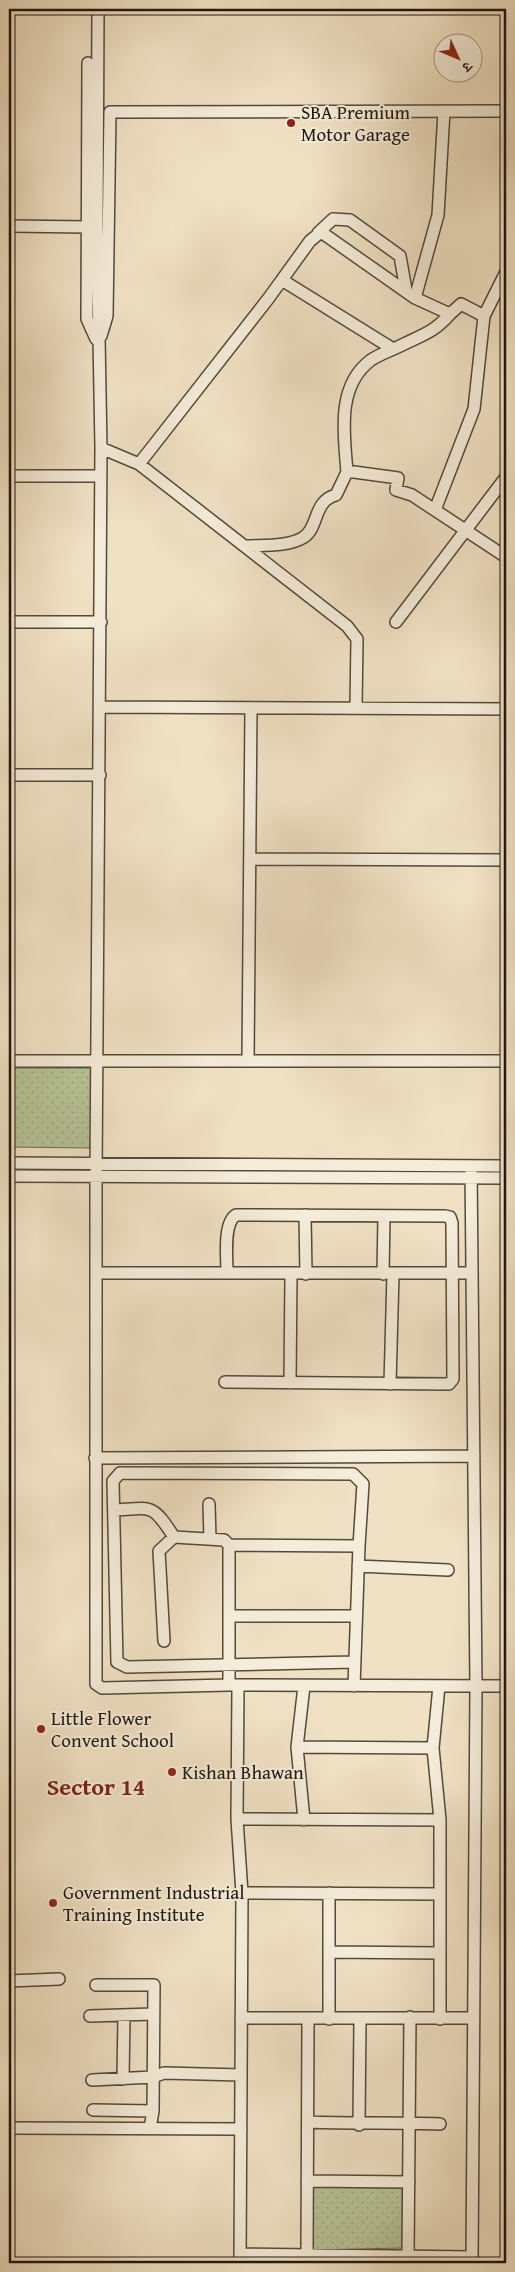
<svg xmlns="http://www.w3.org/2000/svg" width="515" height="2272" font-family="'Gentium Book Plus','Noto Serif Devanagari',serif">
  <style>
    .park { fill: url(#park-dots); stroke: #6a6d52 }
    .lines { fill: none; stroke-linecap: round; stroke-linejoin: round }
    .minor-casing { stroke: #524a3b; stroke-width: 14 }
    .minor { stroke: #f5ecd9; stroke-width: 11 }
    .poi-dot { fill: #8f2418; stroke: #f5ecd9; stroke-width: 2 }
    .labels { text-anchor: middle; stroke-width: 4; stroke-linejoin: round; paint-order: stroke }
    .poi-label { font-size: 19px; fill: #1e170d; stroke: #f5ecd9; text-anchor: start }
    .district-label { font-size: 24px; font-weight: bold; fill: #7a1f14; stroke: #f5ecd9 }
  </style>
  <defs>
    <pattern id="park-dots" width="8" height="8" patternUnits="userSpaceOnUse" patternTransform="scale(1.25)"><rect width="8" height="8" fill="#b6c397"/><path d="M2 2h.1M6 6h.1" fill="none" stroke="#9ca781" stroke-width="1.8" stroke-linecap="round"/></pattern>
  </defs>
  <rect width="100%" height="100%" fill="#f0e1c4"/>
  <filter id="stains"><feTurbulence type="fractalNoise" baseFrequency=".004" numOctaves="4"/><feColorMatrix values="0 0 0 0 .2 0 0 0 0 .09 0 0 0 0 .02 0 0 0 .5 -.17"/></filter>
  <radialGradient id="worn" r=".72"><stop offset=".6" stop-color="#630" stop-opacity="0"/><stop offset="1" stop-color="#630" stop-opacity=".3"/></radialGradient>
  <path class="park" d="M9,1068H91L90,1148L9,1147Z
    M312,2187L403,2188L402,2248L311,2250Z"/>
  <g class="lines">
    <g class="minor-casing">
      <path id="minor" d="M98,9L97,227L101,448L96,1176V1684L102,1688L229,1685L506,1686
        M88,63L87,319L96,339
        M9,226L88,227
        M318,233L333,219L350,220L400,256L406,290
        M282,280L393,349
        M415,298L438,215L444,111
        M101,336L107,316L110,112L506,111
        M101,448L139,464
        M347,472C344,434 336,386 371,360C380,354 392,350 402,345C424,334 433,333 450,314
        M9,476H101
        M435,510L474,409L484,316
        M246,546C263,545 289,547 304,537C319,527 313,501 336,495L347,472H354L398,478L396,490L412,495L506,557
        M9,622H101
        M396,622L506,477
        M100,707L506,709
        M356,708L357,639L347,626L139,464L268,299L310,241L321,232L415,298L450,314L461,304L484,316L506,272
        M9,775H100
        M250,859L506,860
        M9,1061H506
        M248,1061L251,708
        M9,1163L506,1166
        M471,1166L476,1687L472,2263
        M9,1176L506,1178
        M305,1215L306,1274
        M96,1273C221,1272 347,1274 472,1273
        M383,1274L384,1216
        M225,1382L449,1384L453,1379L452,1223L450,1217L445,1216L236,1215C223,1223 227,1257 227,1272
        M290,1383L291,1274
        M390,1384L393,1274
        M95,1458L474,1456
        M209,1504L210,1539
        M114,1510C152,1508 152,1503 174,1537
        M358,1566L448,1570
        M229,1616H356
        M164,1641L159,1551L174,1537L224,1540L229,1545
        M354,1662L127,1667L117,1662L113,1481L120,1473L353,1474L363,1484L359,1546
        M229,1685V1545L359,1546L354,1686
        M238,1685L237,1819L242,1893L240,2263
        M304,1686L297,1747L304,1820
        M439,1686L433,1748L440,1820V2019
        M297,1747L433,1748
        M237,1819L440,1820
        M242,1893L440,1894
        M329,1893V2019
        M329,1952L440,1953
        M9,1981L59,1979
        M96,1985H154L153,2111
        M90,2016L153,2014
        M241,2018H473
        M123,2079L124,2015
        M92,2080L153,2077L164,2073L241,2075
        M93,2110L153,2111L150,2128
        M308,2122C352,2124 396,2122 440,2124
        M359,2125L360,2019
        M9,2128L241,2129
        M307,2181L409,2182
        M240,2254L472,2257
        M307,2255L308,2019
        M408,2257L410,2017"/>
    </g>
    <use href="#minor" class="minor"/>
  </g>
  <g class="poi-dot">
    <circle cx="291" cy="123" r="5"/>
    <circle cx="41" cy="1729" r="5"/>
    <circle cx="172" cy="1772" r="5"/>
    <circle cx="53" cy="1903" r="5"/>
  </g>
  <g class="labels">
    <g class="poi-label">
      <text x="301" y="119">SBA Premium<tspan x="301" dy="22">Motor Garage</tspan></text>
      <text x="51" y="1725">Little Flower<tspan x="51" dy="22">Convent School</tspan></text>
      <text x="182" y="1779">Kishan Bhawan</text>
      <text x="63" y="1899">Government Industrial<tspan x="63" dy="22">Training Institute</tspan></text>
    </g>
    <g class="district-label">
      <text x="96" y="1795">Sector 14</text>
    </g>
  </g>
  <rect width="515" height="2272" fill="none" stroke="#f0e1c4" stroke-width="30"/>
  <rect x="10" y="10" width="495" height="2252" fill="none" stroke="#1e170d" stroke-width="2.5"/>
  <rect x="15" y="15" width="485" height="2242" fill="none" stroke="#1e170d"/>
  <g transform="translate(458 58) rotate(134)"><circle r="24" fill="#f5ecd9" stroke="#9f9787"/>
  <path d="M0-4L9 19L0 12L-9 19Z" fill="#8f2418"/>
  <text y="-8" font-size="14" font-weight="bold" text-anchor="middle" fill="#1e170d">उ</text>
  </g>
  <rect width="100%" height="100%" filter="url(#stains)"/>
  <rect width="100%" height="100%" fill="url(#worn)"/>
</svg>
